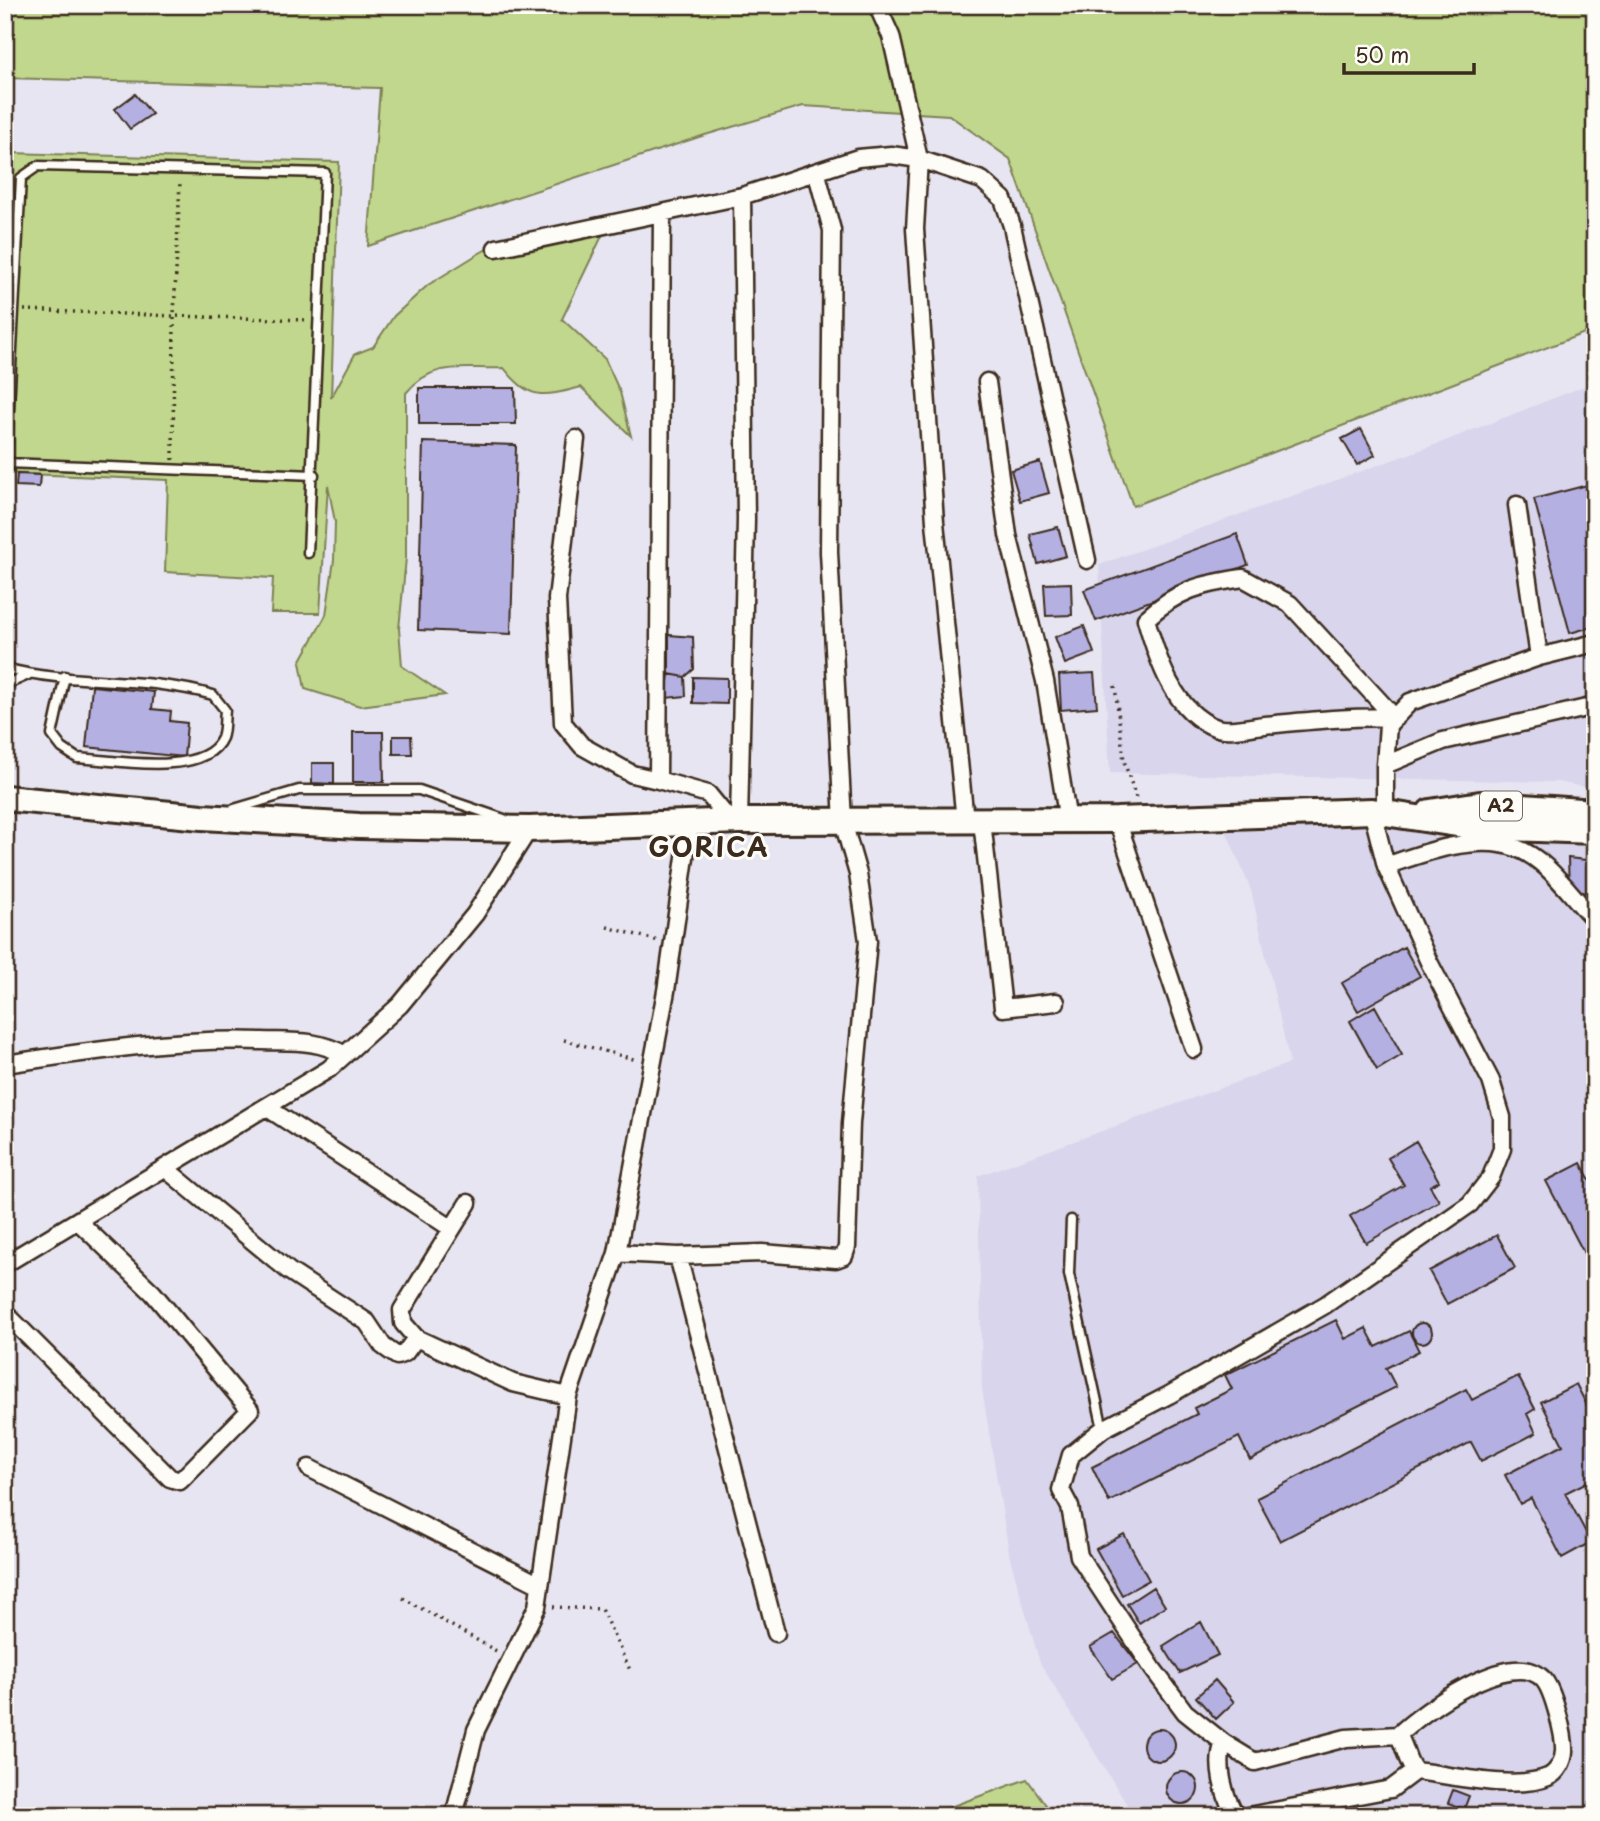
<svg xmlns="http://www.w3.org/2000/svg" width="1600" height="1821" font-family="'Playpen Sans',sans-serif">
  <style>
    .built { fill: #d8d5ec }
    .green { fill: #c0d78d; stroke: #7e8056; stroke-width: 2 }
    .building { fill: #b4b0e2; stroke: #3b2a1e; stroke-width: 2 }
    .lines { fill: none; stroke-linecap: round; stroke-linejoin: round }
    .lane-casing { stroke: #3b2a1e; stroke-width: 13 }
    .street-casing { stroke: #3b2a1e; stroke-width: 21 }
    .primary-casing { stroke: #3b2a1e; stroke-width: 30 }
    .path { stroke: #3b2a1e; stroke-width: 3.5; stroke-dasharray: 2 5; stroke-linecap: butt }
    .lane { stroke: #fdfcf7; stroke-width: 8 }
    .street { stroke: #fdfcf7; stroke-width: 16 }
    .primary { stroke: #fdfcf7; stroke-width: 24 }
    .labels { text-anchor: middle; stroke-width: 6; stroke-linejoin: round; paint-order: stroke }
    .shield { fill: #fdfcf7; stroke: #75695f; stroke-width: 2 }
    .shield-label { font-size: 18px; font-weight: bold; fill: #3b2a1e }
    .district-label { font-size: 26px; font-weight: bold; letter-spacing: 2px; fill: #3b2a1e; stroke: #fdfcf7 }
  </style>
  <rect width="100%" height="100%" fill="#e7e5f1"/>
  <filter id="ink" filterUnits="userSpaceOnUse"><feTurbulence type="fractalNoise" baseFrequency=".0143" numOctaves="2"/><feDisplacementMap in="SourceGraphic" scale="14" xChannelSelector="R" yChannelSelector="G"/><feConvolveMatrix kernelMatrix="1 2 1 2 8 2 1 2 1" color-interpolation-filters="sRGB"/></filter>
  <g filter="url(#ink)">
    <path class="built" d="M1595,382V789L1558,782L1110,773L1099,565L1440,443Z
      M1383,820L1595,836V1816H1134L1040,1663L1010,1558L982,1389L978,1176L1290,1063L1251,890L1224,826Z"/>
    <path class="green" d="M5,5H1595V329L1133,506L1010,159L949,115L803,106L705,135L368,246L380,88L5,78Z
      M10,153L339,162L331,398L355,354L373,347L394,316L428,285L478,254L514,234L602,236L562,319L605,359L620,392L631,436L581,387C543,397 530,401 504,368C464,370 434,359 406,393V558L399,629L402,666L445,695L360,706L305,689L300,662L326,615L334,560L335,522L328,485L320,613H271L273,578L165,572L168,480L5,473V266Z
      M1027,1779L1054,1816H940L939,1811Z"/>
    <path class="building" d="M135,94L152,114L130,129L115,109Z
      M419,388H515L516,424H419Z
      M1361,429L1375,455L1357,465L1342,439Z
      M423,442L516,445L511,634L418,630Z
      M1040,462L1049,493L1020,501L1011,470Z
      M17,474L40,475L39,487L16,486Z
      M1595,483V626L1570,633L1534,499Z
      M1058,527L1066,556L1038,564L1030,534Z
      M1237,534L1248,565L1096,621L1084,590Z
      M1071,583L1072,615L1046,616L1044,584Z
      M1084,626L1094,653L1065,664L1055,637Z
      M669,635L693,637L694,669L685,677L669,674Z
      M1094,673L1097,707L1061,710L1059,675Z
      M669,674L685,677L686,696L666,698Z
      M693,677L727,678V704L693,703Z
      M92,686L154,692L152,709L171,711L170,721L187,723L184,757L86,747Z
      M353,732H383L384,782H353Z
      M393,736H411L412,754H393Z
      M312,763H334V784L312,783Z
      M1568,858L1595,861V894L1569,890Z
      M1404,947L1420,976L1358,1011L1342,983Z
      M1375,1006L1402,1055L1377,1070L1350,1021Z
      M1416,1141L1439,1181L1430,1186L1439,1201L1366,1243L1350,1216L1404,1185L1388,1158Z
      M1581,1163L1595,1190V1274L1546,1181Z
      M1497,1235L1515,1268L1447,1304L1429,1271Z
      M1336,1320L1345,1339L1366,1328L1376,1347L1409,1331L1419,1351L1386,1368L1396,1387L1250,1460L1239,1437L1109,1502L1092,1467L1197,1414L1194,1408L1232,1389L1225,1375Z
      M1412 1333a10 10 0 1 1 20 0a10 10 0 1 1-20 0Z
      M1518,1376L1535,1409L1527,1414L1536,1433L1481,1461L1471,1442L1280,1541L1257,1498L1466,1389L1472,1400Z
      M1576,1384L1595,1421V1497L1587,1482L1565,1493L1591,1542L1562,1558L1531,1498L1520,1504L1505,1475L1563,1445L1541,1402Z
      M1124,1534L1149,1580L1122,1595L1096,1549Z
      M1153,1587L1165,1606L1139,1623L1127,1604Z
      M1201,1622L1218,1655L1180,1673L1163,1646Z
      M1114,1633L1138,1664L1112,1679L1090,1647Z
      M1215,1680L1234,1702L1216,1719L1196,1697Z
      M1143 1745a16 16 0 1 1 32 0a16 16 0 1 1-32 0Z
      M1166 1788a16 16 0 1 1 32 0a16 16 0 1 1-32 0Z
      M1453,1790L1469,1796L1464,1809L1448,1803Z"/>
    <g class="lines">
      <g class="lane-casing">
        <path id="lane" d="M308,553L325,173L38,166L21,178L6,463L314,475
          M5,668C72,686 145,675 213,695L225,710C224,718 225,730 222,738C205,778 113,760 77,758L62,748L52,735L65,676
          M5,685L28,675
          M234,809L299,790H419L504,819
          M1071,1220L1069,1274L1103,1429"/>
      </g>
      <g class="street-casing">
        <path id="street" d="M877,5L891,36L919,159L915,229L935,522L965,821
          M662,214L658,780L708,794L730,821
          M496,248L742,196L858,158L891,155L919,159L982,180L1003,199L1012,226L1087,560
          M987,382L1008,535L1045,681L1068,821
          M576,439L557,599L563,723L582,746L632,774L658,780
          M5,465L6,463
          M1243,578L1290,604L1395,718C1351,716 1308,721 1265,725C1252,726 1229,732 1217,728C1174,713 1157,658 1146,619C1177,590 1201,584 1243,578Z
          M1539,657L1595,643
          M1385,765L1388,725L1410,702L1539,657L1517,505
          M1385,812V765L1443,741L1595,706
          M1117,820L1194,1049
          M739,821L746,519L742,196
          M982,821L1003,1008L1056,1002
          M1386,866C1422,853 1478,833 1516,848C1548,859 1572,898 1595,920
          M5,1064C91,1051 175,1038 262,1041C293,1042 317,1039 345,1055
          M266,1107L451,1228
          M166,1169L289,1271L367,1322L383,1346L397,1356L405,1353L416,1338
          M468,1203L402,1310L403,1323L416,1338L513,1383L568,1396
          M617,1253L678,1256L762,1253L836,1259L844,1256L847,1247L851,1123L868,941L858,874L843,822L829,552L832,230L817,174
          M678,1256L776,1633
          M5,1264L329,1069L400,1005L475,914L529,829
          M5,1313L170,1478L180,1481L250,1410L153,1293L78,1221
          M309,1468L540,1585
          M1398,1735C1422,1712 1512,1646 1543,1679C1553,1689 1565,1737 1564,1751C1564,1761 1557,1773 1548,1777C1514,1791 1452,1775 1415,1771
          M1224,1743C1215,1764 1224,1797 1236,1816
          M454,1816L476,1730L537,1607L568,1396L617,1253L666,991L690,822
          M1248,1816L1391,1789L1415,1771C1406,1761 1406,1747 1398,1735L1346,1738L1255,1762L1224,1743L1185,1712L1153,1669L1079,1556L1070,1507L1061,1490L1071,1455L1103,1429L1169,1395L1325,1305L1470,1204L1491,1177L1502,1149V1117L1491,1081L1429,962L1386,866L1372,811"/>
      </g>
      <g class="primary-casing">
        <path id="primary" d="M5,798L202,817L359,826L529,829L739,821L1117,820L1372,811L1476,827L1595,831
          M1430,812L1480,804L1595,812"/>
      </g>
      <path class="path" d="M24,310L174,316L180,181
        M173,460L174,316L307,320
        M1115,686L1124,761L1137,801
        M607,927L659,941
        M564,1040L637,1060
        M403,1598L498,1652
        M553,1607L601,1609L630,1670"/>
      <use href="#lane" class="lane"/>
      <use href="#street" class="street"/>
      <use href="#primary" class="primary"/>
    </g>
  </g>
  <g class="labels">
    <rect class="shield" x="1480" y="791.5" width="42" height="29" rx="5"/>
    <g class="shield-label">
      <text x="1501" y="812">A2</text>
    </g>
    <g class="district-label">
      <text x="709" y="857">GORICA</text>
    </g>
  </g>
  <rect width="1600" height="1821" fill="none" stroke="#fdfcf7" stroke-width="28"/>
  <rect x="14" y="14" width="1572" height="1793" fill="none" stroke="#3b2a1e" stroke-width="2.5" filter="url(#ink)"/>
  <path d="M1344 63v10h130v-10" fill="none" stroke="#3b2a1e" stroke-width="3.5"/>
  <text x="1355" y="63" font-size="21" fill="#3b2a1e" stroke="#fdfcf7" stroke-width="5" paint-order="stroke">50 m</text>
</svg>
